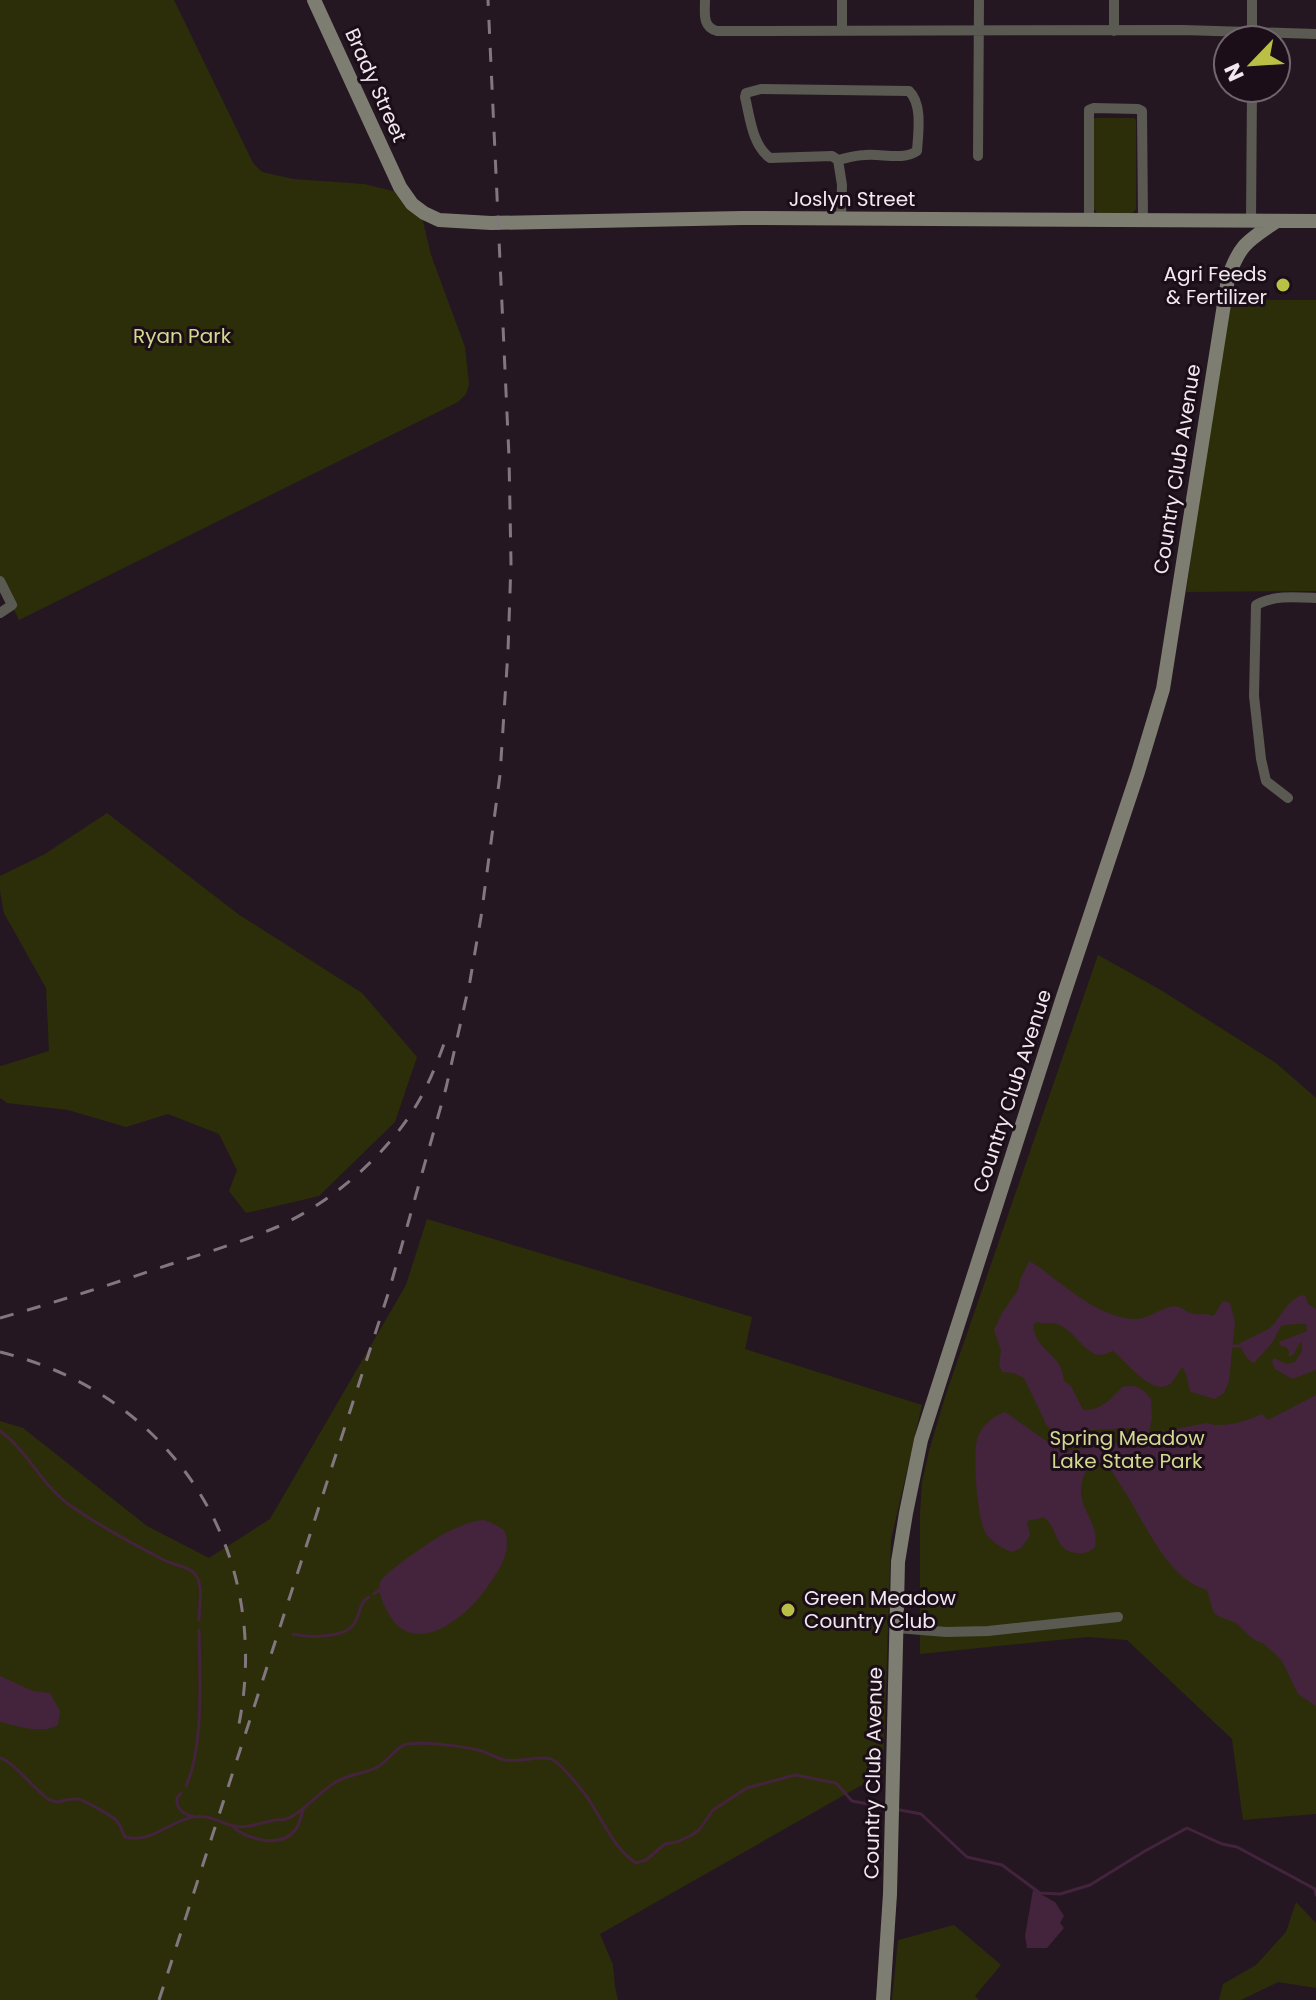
<svg xmlns="http://www.w3.org/2000/svg" width="1316" height="2000" font-family="Poppins,sans-serif">
  <style>
    .green { fill: #2c2e0a }
    .water { fill: #44233d }
    .lines { fill: none; stroke-linecap: round; stroke-linejoin: round }
    .stream { stroke: #44233d; stroke-width: 3 }
    .street { stroke: #5a5a52; stroke-width: 10 }
    .secondary { stroke: #7d7e71; stroke-width: 14 }
    .rail { stroke: #82767f; stroke-width: 3; stroke-dasharray: 14 14; stroke-linecap: butt }
    .poi-dot { fill: #bac045; stroke: #1b0e18; stroke-width: 3 }
    .labels { text-anchor: middle; stroke-width: 6; stroke-linejoin: round; paint-order: stroke }
    .street-label { font-size: 20px; fill: #f2e8ef; stroke: #1b0e18 }
    .poi-label { font-size: 20px; fill: #f2e8ef; stroke: #1b0e18; text-anchor: end }
    .park-label { font-size: 20px; fill: #d4d990; stroke: #1b0e18 }
  </style>
  <rect width="100%" height="100%" fill="#241721"/>
  <path class="green" d="M0,0H174L253,163L262,172L293,179L364,184L397,192L422,217L431,255L465,347L469,384L466,394L458,402L19,620L0,581Z
    M1096,118H1134L1136,120V209L1132,214L1097,213L1094,209V119Z
    M1229,300H1316V591L1186,592Z
    M107,813L238,914L362,993L417,1057L395,1122L319,1196L246,1213L229,1191L237,1170L219,1134L168,1114L126,1127L68,1110L7,1103L0,1098V1065L1,1066L49,1051L46,988L4,913L0,891V876L45,854Z
    M1098,955L1159,989L1276,1063L1316,1098V1814L1243,1820L1232,1739L1127,1640L1088,1637L920,1654V1514L922,1482L929,1451L945,1397Z
    M427,1219L752,1317L745,1349L922,1405L891,1540L883,1773L600,1934L613,1965L615,1987L618,2000H0V1421L23,1428L147,1526L209,1558L270,1519L406,1285Z
    M1296,1902L1316,1923V1988L1278,1982L1241,2000H1219L1223,1984L1256,1965L1286,1932Z
    M954,1925L1001,1965L975,1996L979,2000H892L898,1940Z"/>
  <path class="water" d="M1029,1261C1041,1267 1049,1275 1060,1283C1078,1297 1102,1314 1125,1318C1145,1322 1150,1314 1166,1308C1182,1302 1183,1313 1195,1314C1202,1315 1206,1313 1213,1316C1218,1312 1218,1305 1224,1301L1230,1303L1235,1322L1229,1381L1224,1393L1215,1399L1191,1392C1187,1384 1188,1374 1182,1367C1178,1372 1176,1378 1171,1383C1154,1399 1126,1361 1113,1351C1109,1352 1105,1355 1100,1355C1086,1355 1074,1330 1057,1324C1051,1322 1044,1324 1037,1322L1033,1325C1036,1353 1062,1352 1064,1381L1071,1386L1083,1410C1102,1410 1110,1400 1122,1387C1136,1384 1143,1388 1151,1399L1152,1419L1149,1431L1155,1433L1206,1423C1223,1429 1247,1421 1262,1414L1268,1420L1316,1395V1706L1298,1694L1282,1661L1274,1653L1263,1643L1254,1640L1236,1623L1218,1616L1213,1611L1207,1590C1166,1579 1144,1519 1121,1486C1117,1480 1113,1471 1107,1466C1095,1455 1084,1470 1082,1482C1076,1510 1100,1521 1095,1547C1089,1552 1085,1554 1077,1553C1053,1551 1059,1527 1043,1517C1037,1520 1033,1519 1027,1521L1030,1536L1020,1549L1011,1552C1002,1548 993,1543 986,1534C977,1520 972,1452 978,1436C984,1423 993,1417 1005,1412L1061,1451L1085,1448L1101,1442L1122,1444L1132,1443L1138,1439V1432L1133,1428L1056,1432L1047,1426L1024,1378L1014,1373L1002,1372L999,1364L1001,1350L994,1330L1002,1313L1018,1290L1020,1280Z
    M1302,1295L1306,1297L1308,1304L1316,1309V1370L1292,1379L1275,1369L1272,1361L1274,1358L1286,1364L1295,1362L1302,1351V1342L1299,1344L1293,1355L1289,1357V1351L1286,1347L1281,1346L1279,1342L1307,1331L1306,1324C1302,1323 1284,1325 1281,1326L1272,1343L1254,1363C1247,1360 1241,1350 1240,1343C1243,1342 1268,1329 1270,1328C1282,1316 1286,1301 1302,1295Z
    M484,1520L492,1523L504,1530C513,1550 500,1569 488,1586C467,1617 413,1662 387,1611C383,1603 377,1591 380,1582C384,1574 414,1553 423,1547C440,1535 463,1522 484,1520Z
    M0,1676L33,1691L50,1693L60,1711L58,1725C43,1735 17,1726 0,1722Z
    M1033,1890L1055,1902L1064,1916L1060,1923L1064,1928L1047,1948H1027L1025,1936Z"/>
  <g class="lines">
    <path class="stream" d="M1233,1346H1240
      M0,1431C28,1451 41,1484 68,1504C98,1525 131,1543 164,1560C173,1565 186,1566 193,1572C205,1583 199,1606 199,1620
      M374,1594L379,1590
      M293,1634C308,1638 345,1638 354,1624C361,1614 358,1603 369,1597
      M0,1758C13,1761 34,1789 48,1799C59,1806 67,1797 78,1799C84,1800 112,1816 116,1820C121,1825 122,1831 125,1837C151,1844 170,1821 193,1817C209,1814 220,1823 234,1826C249,1829 261,1822 276,1820C283,1819 281,1821 288,1818C300,1815 321,1790 336,1782C349,1774 363,1774 376,1768C387,1762 397,1747 404,1745C418,1740 467,1747 482,1751C490,1754 497,1758 505,1760C519,1763 543,1754 553,1760C560,1764 565,1770 570,1776C577,1784 584,1792 589,1800C603,1821 615,1850 636,1863L646,1860L665,1844L677,1842L692,1835L699,1830L713,1810L747,1788L795,1775L836,1783L852,1801L884,1807
      M186,1786C204,1747 200,1675 199,1630
      M181,1793L177,1798C176,1809 184,1815 193,1816
      M900,1810L921,1814L967,1857L1002,1865L1040,1893L1060,1894L1090,1885L1145,1851L1187,1828L1222,1844L1237,1847L1315,1889L1316,1895
      M234,1828C251,1840 281,1849 296,1829C300,1824 301,1816 303,1810"/>
    <path class="street" d="M705,0C705,13 702,27 717,31L1183,30L1316,34
      M842,30V0
      M1114,31V0
      M1252,40V0
      M761,89L909,91C923,104 918,134 917,151C903,161 881,153 865,155C856,155 847,158 838,160L832,156L770,158C752,145 750,117 745,97L746,93Z
      M978,156L979,0
      M838,160L842,185L841,219
      M1089,220V110L1094,108L1138,109L1142,111L1143,220
      M1251,221L1252,88
      M0,581L12,605L0,613
      M1288,798L1266,781L1261,759L1254,696L1256,605C1273,595 1296,597 1316,598
      M897,1628L946,1632L988,1631L1118,1617"/>
    <path class="secondary" d="M314,0L400,187L412,204L424,213L439,220L491,223L742,218L1316,221
      M883,2000L890,1894L898,1562L906,1513L921,1440L1063,997L1138,772L1163,689L1228,279C1239,244 1249,240 1277,221"/>
    <path class="rail" d="M0,1318C57,1302 112,1284 168,1265C205,1253 242,1242 277,1227C331,1203 387,1155 417,1104C430,1082 440,1056 448,1032
      M0,1352C172,1394 273,1550 239,1724
      M159,2000L389,1291L446,1088L470,981L481,917L500,775L508,651L511,563L509,457L488,0"/>
  </g>
  <g class="poi-dot">
    <circle cx="1283" cy="285" r="8"/>
    <circle cx="788" cy="1610" r="8"/>
  </g>
  <g class="labels">
    <g class="street-label">
      <text transform="translate(376 85) rotate(66)" y="7">Brady Street</text>
      <text x="852" y="206">Joslyn Street</text>
      <text transform="translate(1177 469) rotate(-81)" y="7">Country Club Avenue</text>
      <text transform="translate(1012 1091) rotate(-72)" y="7">Country Club Avenue</text>
      <text transform="translate(873 1773) rotate(-89)" y="7">Country Club Avenue</text>
    </g>
    <g class="poi-label">
      <text x="1267" y="281">Agri Feeds<tspan x="1267" dy="23">&amp; Fertilizer</tspan></text>
      <text x="804" y="1605" text-anchor="start">Green Meadow<tspan x="804" dy="23">Country Club</tspan></text>
    </g>
    <g class="park-label">
      <text x="182" y="343">Ryan Park</text>
      <text x="1127" y="1445">Spring Meadow<tspan x="1127" dy="23">Lake State Park</tspan></text>
    </g>
  </g>
  <g transform="translate(1252 64) rotate(245)"><circle r="38" fill="#1b0e18" stroke="#71656e" stroke-width="2"/>
  <path d="M0-6L14 30L0 20L-14 30Z" fill="#bac045"/>
  <text y="-12" font-size="22" font-weight="bold" text-anchor="middle" fill="#f2e8ef">N</text>
  </g>
</svg>
